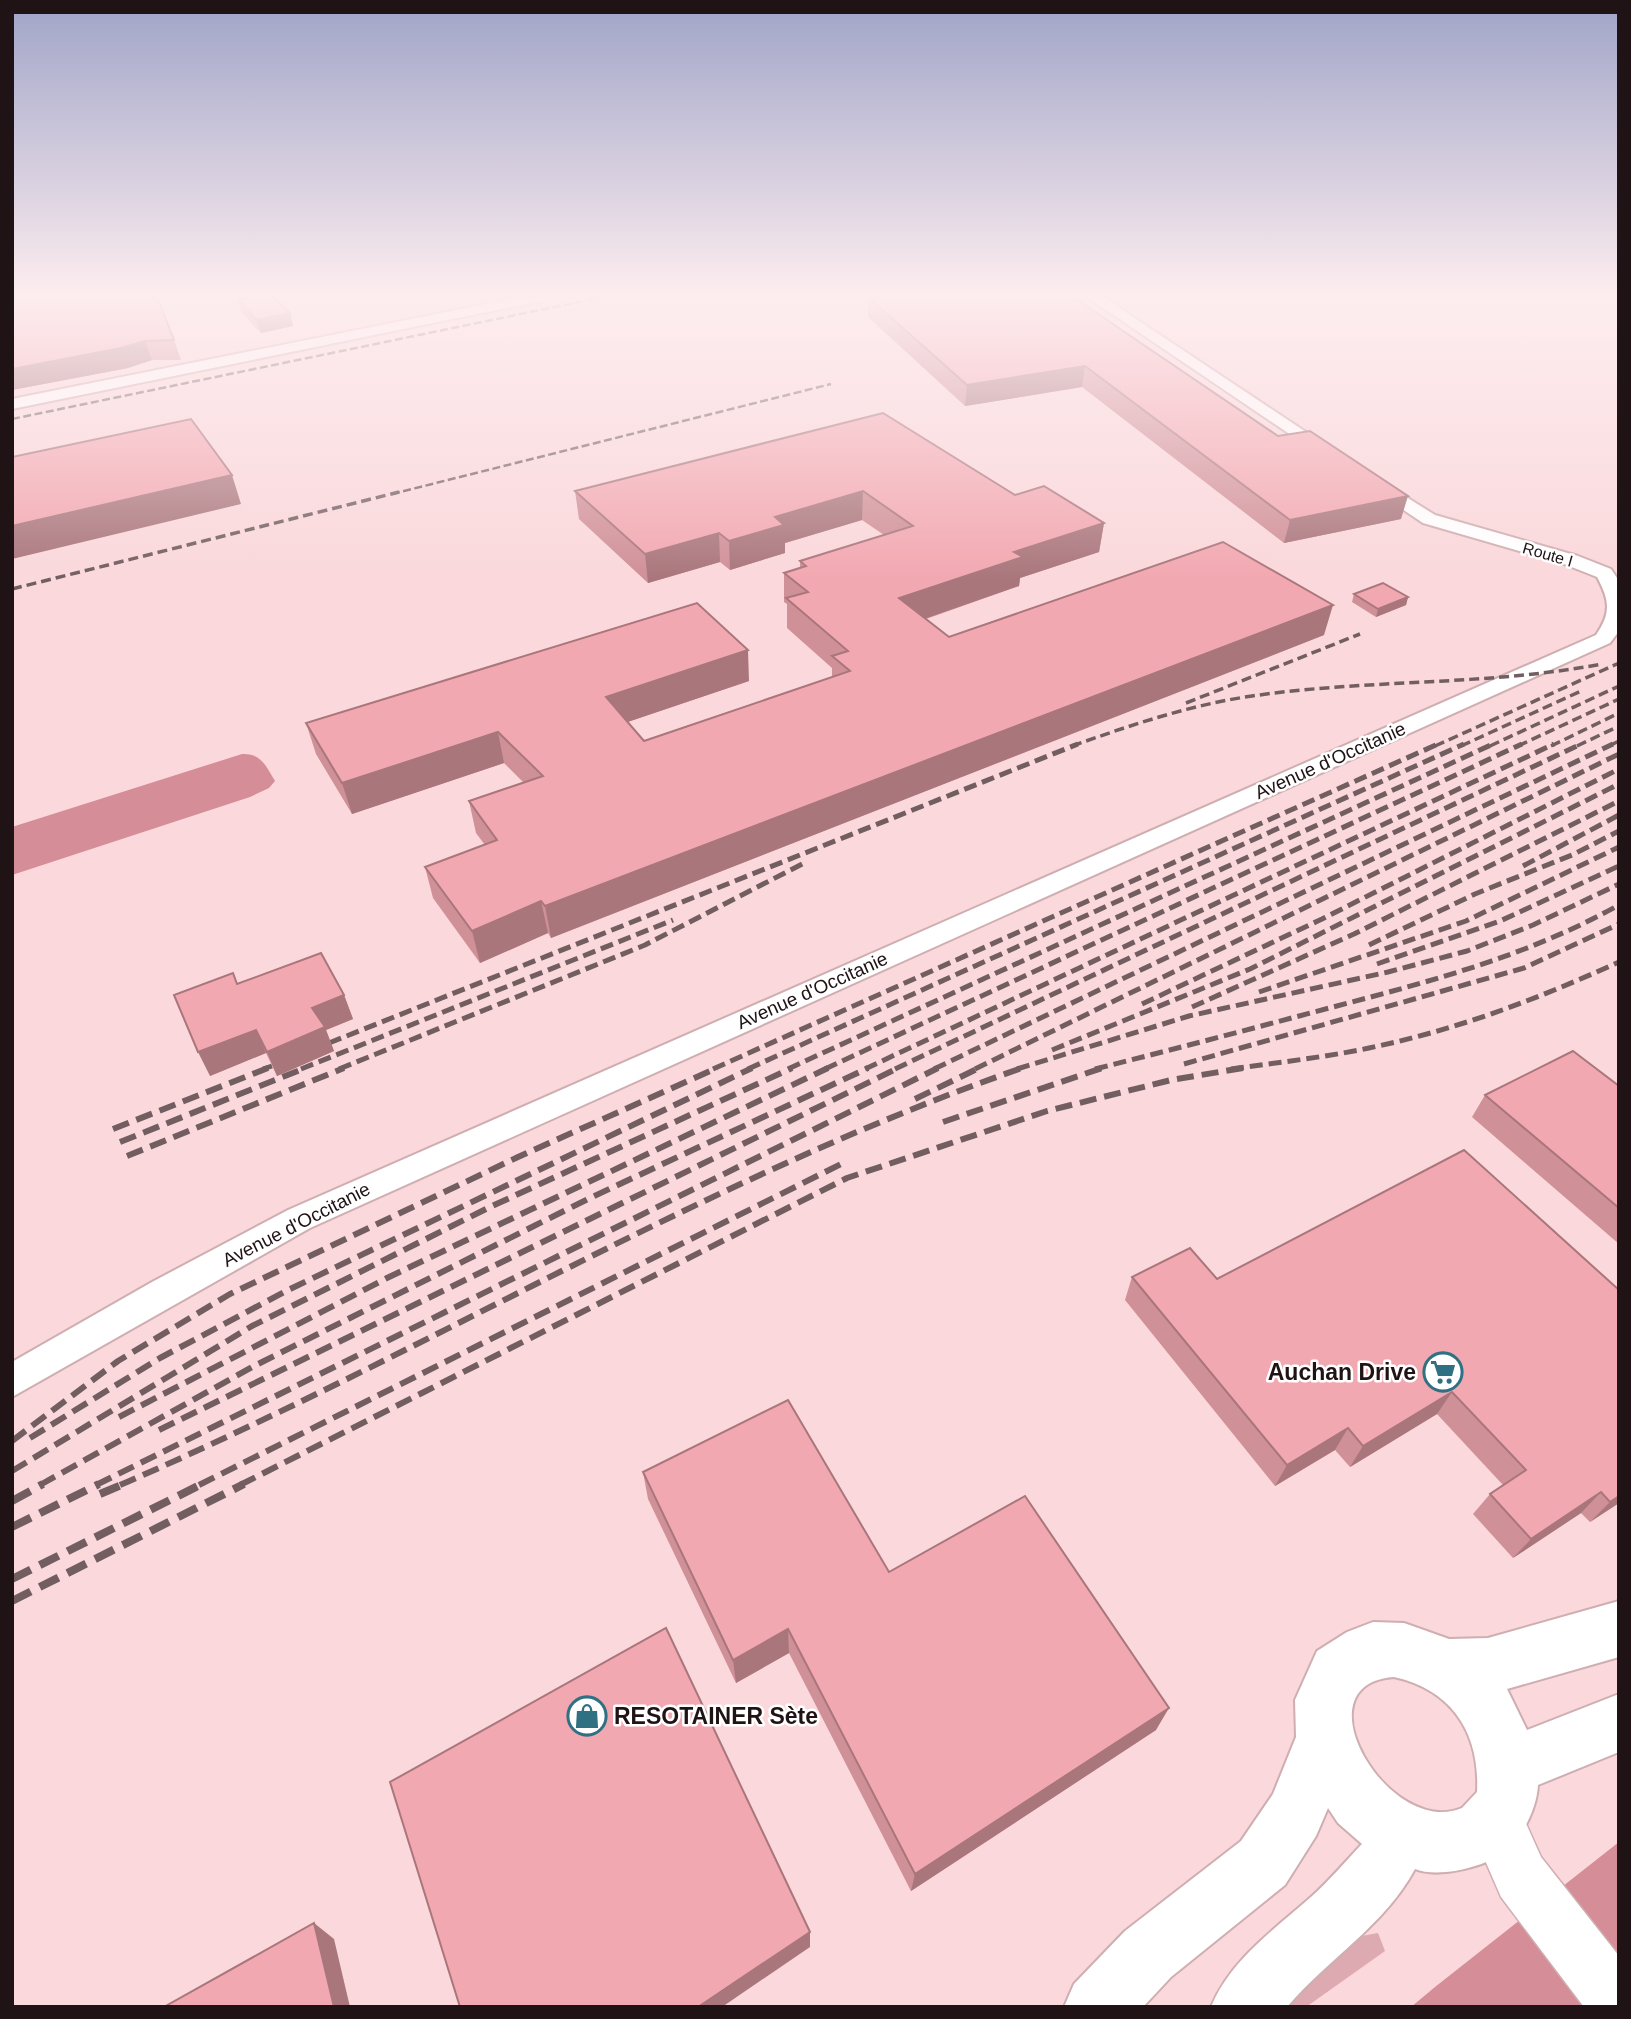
<svg xmlns="http://www.w3.org/2000/svg" width="1631" height="2019" font-family="Helvetica,sans-serif">
  <style>
    .green { fill: #dcaab0 }
    .water { fill: #d58d97 }
    .lines { fill: none; stroke-linecap: round; stroke-linejoin: round }
    .minor-casing { stroke: #cfaeb1; stroke-width: 4 }
    .tertiary-casing { stroke: #cfaeb1; stroke-width: 3 }
    .secondary-casing { stroke: #cfaeb1; stroke-width: 4 }
    .minor { fill: #fff; fill-rule: evenodd }
    .tertiary { fill: #fff; fill-rule: evenodd }
    .secondary { fill: #fff; fill-rule: evenodd }
    .rail-far4 { stroke: #725e60; stroke-width: 2.5; stroke-dasharray: 8 3.5; stroke-linecap: butt }
    .rail-far3 { stroke: #725e60; stroke-width: 3.5; stroke-dasharray: 10 5; stroke-linecap: butt }
    .rail-far2 { stroke: #725e60; stroke-width: 5; stroke-dasharray: 13 6; stroke-linecap: butt }
    .rail-far1 { stroke: #725e60; stroke-width: 6; stroke-dasharray: 17 8; stroke-linecap: butt }
    .rail { stroke: #725e60; stroke-width: 8; stroke-dasharray: 21 10; stroke-linecap: butt }
    .wall { fill: #d09098 }
    .shaded-wall { fill: #a9767c }
    .building { fill: #f2a8b1; stroke: #a9767c; stroke-width: 2 }
    .labels { text-anchor: middle; stroke-width: 5; stroke-linejoin: round; paint-order: stroke }
    .far-street-label { font-size: 16px; fill: #1f1315; stroke: #fff }
    .street-label { font-size: 19px; fill: #1f1315; stroke: #fff }
    .near-poi-label { font-size: 23px; font-weight: bold; fill: #1f1315; stroke: #fff; text-anchor: end }
  </style>
  <rect width="100%" height="100%" fill="#fad8db"/>
  <path class="green" d="M1378,1933L1385,1951L1306,2007H1274L1356,1937Z"/>
  <path class="water" d="M242,754C261,753 266,766 275,781L269,788L250,797L12,875V827Z
    M1619,1842V2007H1411L1435,1987Z"/>
  <g class="lines">
    <g class="minor-casing">
      <path id="minor" d="M521,297H548L541,301L12,409V399Z
        M1087,297H1103L1339,454L1337,458H1325Z
        M1374,477L1435,515L1578,556L1611,569L1619,581V631L1610,643L310,1228L12,1397V1362L152,1282L288,1210L1596,635C1611,613 1610,601 1597,577L1564,564L1423,523L1368,486L1365,482Z"/>
    </g>
    <g class="tertiary-casing">
      <path id="tertiary" d="M1495,1791L1515,1799L1541,1857L1619,1956V2007H1584L1501,1897L1467,1819L1475,1799Z"/>
    </g>
    <g class="secondary-casing">
      <path id="secondary" d="M1619,1601V1657L1507,1689L1527,1730L1619,1694V1752L1538,1785C1537,1807 1524,1834 1508,1849C1490,1866 1439,1879 1415,1869C1385,1925 1328,1959 1287,2007H1211C1231,1959 1274,1930 1311,1897C1329,1881 1344,1863 1360,1846L1362,1844L1338,1823L1328,1808L1316,1836L1285,1885L1171,1977L1143,2007H1064L1074,1984L1125,1931L1241,1841L1273,1794L1296,1737L1295,1700L1317,1651L1347,1632L1373,1622L1404,1623L1449,1639L1488,1638ZM1394,1677C1453,1690 1480,1734 1477,1792L1462,1808C1390,1839 1296,1684 1394,1677Z"/>
    </g>
    <use href="#minor" class="minor"/>
    <use href="#tertiary" class="tertiary"/>
    <use href="#secondary" class="secondary"/>
    <path class="rail-far4" d="M12,419L603,297
      M392,494L831,384"/>
    <path class="rail-far3" d="M12,589L399,492
      M1186,703L1360,634
      M1072,746C1131,725 1190,705 1252,696C1368,679 1486,686 1602,664
      M1435,746L1619,663
      M1461,746L1581,691
      M1490,746L1619,686
      M1518,746L1619,699
      M1551,746L1619,713
      M1577,746L1619,726
      M1609,746L1619,741"/>
    <path class="rail-far2" d="M1523,866L1619,815
      M1369,945L1475,894L1572,855L1619,831
      M1377,964L1500,921L1619,866
      M1259,992L1466,921L1619,847
      M1142,1004L1322,919L1619,769
      M1192,1007L1354,934L1619,801
      M329,1043L1078,744
      M1052,1050L1250,969L1619,784
      M1184,1064L1524,968L1619,924
      M263,1069L272,1066
      M301,1069L673,920
      M339,1069L645,945L806,862
      M713,1069L1438,744
      M748,1069L1464,744
      M788,1069L1493,744
      M825,1069L1522,744
      M865,1069L1554,744
      M895,1069L1581,744
      M934,1069L1613,744
      M975,1069L1619,754
      M1017,1069L1189,1016L1388,972L1467,951L1533,925L1619,884
      M1095,1069C1175,1049 1254,1028 1333,1007C1435,980 1527,956 1619,905
      M1231,1069C1280,1062 1330,1057 1378,1046C1462,1028 1542,997 1619,962"/>
    <path class="rail-far1" d="M915,1099L979,1068
      M943,1122L1102,1068
      M113,1129L268,1068
      M120,1142L305,1068
      M127,1156L344,1068
      M119,1417L387,1278L828,1068
      M159,1430L898,1068
      M30,1438L160,1358L288,1290L752,1068
      M12,1441L118,1361L230,1294L518,1157L717,1068
      M12,1471L252,1326L490,1207L792,1068
      M40,1485L254,1366L590,1198L868,1068
      M96,1485L938,1068
      M120,1485C424,1354 708,1177 1022,1068
      M199,1485L841,1164
      M240,1485L847,1178L1047,1111L1171,1080L1243,1068"/>
    <path class="rail" d="M100,1494L124,1484
      M12,1501L43,1484
      M12,1527L99,1484
      M12,1579L202,1484
      M12,1601L244,1484"/>
  </g>
  <path class="wall" d="M868,297H1073L1401,519L1284,543L1082,387L965,406L868,317Z
    M12,298L174,340L181,360H152L128,368L12,390Z
    M238,300L290,313L293,326L261,333L241,312Z
    M883,413L1015,495L1104,523L1099,552L1020,578L1019,586L926,619L949,637L1324,635L551,938L548,933L480,963L433,898L425,867L485,845L476,833L469,801L524,783L504,763L352,814L316,754L306,723L749,681L627,722L644,741L832,677V668L787,628V604L784,602V573L800,568V561L884,535L862,520L785,543V553L730,570L720,562L648,583L579,519L575,491Z
    M1354,594L1408,597L1406,605L1376,617L1352,602Z
    M238,984L344,995L353,1019L326,1030L334,1051L277,1076L266,1053L210,1076Z
    M1619,1086V1244L1472,1117L1485,1095Z
    M1132,1277L1619,1290V1503L1590,1522L1581,1513L1513,1558L1473,1514L1490,1494L1503,1485L1437,1414L1350,1467L1335,1450L1275,1486L1125,1300Z
    M643,1472L889,1572L1156,1730L911,1891L789,1653L736,1683L648,1499Z"/>
  <path class="shaded-wall" d="M290,313L293,326L261,333L257,320Z
    M145,341L152,360L128,368L12,390V369Z
    M1085,366L1082,387L965,406L967,385Z
    M232,475L241,504L12,559V526Z
    M863,491L862,520L785,543V553L730,570L729,541L775,517Z
    M1408,496L1401,519L1284,543L1290,520Z
    M1104,523L1099,552L1020,578L1019,586L898,628L899,598L1014,552Z
    M719,533L720,562L648,583L645,554Z
    M1408,597L1406,605L1376,617L1378,609Z
    M1333,605L1324,635L551,938L545,906Z
    M748,650L749,681L610,728L606,697Z
    M498,732L504,763L352,814L342,783Z
    M541,901L548,933L480,963L472,931Z
    M344,995L353,1019L326,1030L334,1051L277,1076L267,1052L312,1008Z
    M256,1030L266,1053L210,1076L198,1052Z
    M1452,1392L1437,1414L1350,1467L1363,1446Z
    M1348,1428L1335,1450L1275,1486L1287,1465Z
    M1601,1492L1581,1513L1513,1558L1531,1539Z
    M1619,1496V1503L1590,1522L1610,1502Z
    M788,1629L789,1653L736,1683L733,1660Z
    M1169,1708L1156,1730L911,1891L915,1874Z
    M314,1923L334,1939L350,2007H334Z
    M810,1932V1947L722,2007H698Z"/>
  <path class="building" d="M17,297H157L174,340L145,341L121,348L12,369V298Z
    M253,297H273L290,313L257,320L238,300Z
    M868,297H1073L1278,436L1310,431L1408,496L1290,520L1085,366L967,385Z
    M883,413L1015,495L1044,486L1104,523L1014,552L1023,557L899,598L949,637L1223,542L1333,605L545,906L541,901L472,931L425,867L497,840L469,801L543,776L498,732L342,783L306,723L697,603L748,650L606,697L644,741L850,671L832,656L848,651L786,598L808,592L784,573L806,566L800,561L913,526L863,491L775,517L784,525L729,541L719,533L645,554L575,491Z
    M191,419L232,475L12,526V457Z
    M1383,583L1408,597L1378,609L1354,594Z
    M321,953L344,995L312,1008L325,1027L267,1052L256,1030L198,1052L174,995L233,973L237,984Z
    M1573,1051L1619,1086V1208L1485,1095Z
    M1464,1150L1619,1290V1496L1610,1502L1601,1492L1531,1539L1490,1494L1526,1470L1452,1392L1363,1446L1348,1428L1287,1465L1132,1277L1190,1248L1217,1279Z
    M788,1400L889,1572L1025,1496L1169,1708L915,1874L788,1629L733,1660L643,1472Z
    M666,1628L810,1932L698,2007H460L390,1782Z
    M314,1923L334,2007H164Z"/>
  <linearGradient id="sky" x2="0" y2="1"><stop stop-color="#a0a4c8"/><stop offset="0.51" stop-color="#fdedef"/><stop offset="1" stop-color="#fdedef" stop-opacity="0"/></linearGradient>
  <rect width="1631" height="579" fill="url(#sky)"/>
  <defs>
    <g id="supermarket-ring" transform="scale(2.0125)"><circle r="9.5" fill="#fff" stroke="#2f7083" stroke-width="1.5"/><path d="M-6-5.5h2.5l.6 2H6L4.5 2H-2.5L-4.4-4H-6ZM-1.5 3.2a1.3 1.3 0 1 0 .1 0ZM3 3.2a1.3 1.3 0 1 0 .1 0Z" fill="#2f7083"/></g>
    <g id="shop-ring" transform="scale(2.0125)"><circle r="9.5" fill="#fff" stroke="#2f7083" stroke-width="1.5"/><path d="M-5-2.5h2.3a2.7 3.5 0 0 1 5.4 0H5L5.5 6h-11ZM-1.5-2.5h3a1.5 2.3 0 0 0-3 0Z" fill="#2f7083"/></g>
  </defs>
  <g fill-rule="evenodd">
    <use href="#supermarket-ring" x="1443" y="1372"/>
    <use href="#shop-ring" x="587" y="1716"/>
  </g>
  <g class="labels">
    <g class="far-street-label">
      <text transform="translate(1548 554) rotate(16)" y="6">Route I</text>
    </g>
    <g class="street-label">
      <text transform="translate(1330 760) rotate(-24)" y="7">Avenue d'Occitanie</text>
      <text transform="translate(812 990) rotate(-24)" y="7">Avenue d'Occitanie</text>
      <text transform="translate(296 1224) rotate(-27)" y="7">Avenue d'Occitanie</text>
    </g>
    <g class="near-poi-label">
      <text x="1416" y="1380">Auchan Drive</text>
      <text x="614" y="1724" text-anchor="start">RESOTAINER Sète</text>
    </g>
  </g>
  <rect width="1631" height="2019" fill="none" stroke="#1f1315" stroke-width="28"/>
</svg>
